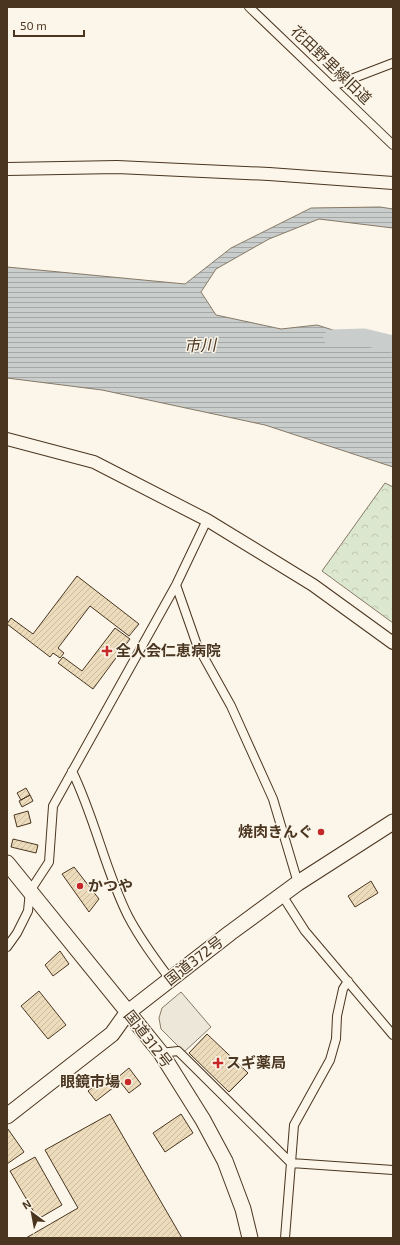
<svg xmlns="http://www.w3.org/2000/svg" width="400" height="1245" font-family="'Exo 2','Noto Sans JP',sans-serif">
  <style>
    .park { fill: url(#park-crowns); stroke: #887966 }
    .parking { fill: #ede7d9; stroke: #887966 }
    .water { fill: url(#water-rules); stroke: #887966 }
    .lines { fill: none; stroke-linecap: round; stroke-linejoin: round }
    .river { stroke: #c9cecd; stroke-width: 17 }
    .building { fill: url(#building-hatch); stroke: #4a3520 }
    .street-casing { stroke: #4a3520; stroke-width: 10 }
    .secondary-casing { stroke: #4a3520; stroke-width: 14 }
    .highway-casing { stroke: #4a3520; stroke-width: 17 }
    .street { stroke: #fbf6e9; stroke-width: 8 }
    .secondary { stroke: #fbf6e9; stroke-width: 12 }
    .highway { stroke: #fbf6e9; stroke-width: 15 }
    .poi-dot { fill: #c62828; stroke: #fbf6e9; stroke-width: 1.5 }
    .labels { text-anchor: middle; stroke-width: 3; stroke-linejoin: round; paint-order: stroke }
    .street-label { font-size: 15px; fill: #4a3520; stroke: #fbf6e9 }
    .poi-label { font-size: 15px; font-weight: bold; fill: #4a3520; stroke: #fbf6e9; text-anchor: start }
    .water-label { font-size: 16px; font-style: italic; fill: #4a3520; stroke: #fbf6e9 }
  </style>
  <defs>
    <pattern id="park-crowns" width="20" height="18" patternUnits="userSpaceOnUse"><rect width="20" height="18" fill="#dce7d0"/><path d="M2 6a3 3 0 1 1 6 0M12 15a3 3 0 1 1 6 0" fill="none" stroke="#bec7b2"/></pattern>
    <pattern id="water-rules" width="6" height="5" patternUnits="userSpaceOnUse"><rect width="6" height="5" fill="#c9cecd"/><path d="M0 2.5h6" fill="none" stroke="#a5a8a6"/></pattern>
    <pattern id="building-hatch" width="6" height="6" patternUnits="userSpaceOnUse"><rect width="6" height="6" fill="#ecdcbc"/><path d="M-1 1l2-2M0 6l6-6M5 7l2-2" fill="none" stroke="#ccbda1"/></pattern>
  </defs>
  <rect width="100%" height="100%" fill="#fbf6e9"/>
  <path class="park" d="M385,483L393,487V623L322,571Z"/>
  <path class="parking" d="M181,992L211,1027L184,1052L161,1029L159,1018L162,1008Z"/>
  <path class="water" d="M380,207L393,209V228L319,219L269,239L216,269L201,292L216,315L281,329L317,325L393,349V467L265,425L102,390L7,378V267L185,284L231,248L311,208Z"/>
  <g class="lines">
    <path class="river" d="M332,338L364,337L393,344"/>
  </g>
  <path class="building" d="M77,576L139,624L129,636L90,606L58,648L64,653L60,658L53,653L50,657L7,624L11,618L33,634Z
    M115,628L130,639L93,689L58,663L63,657L82,671Z
    M26,788L30,795L21,800L17,793Z
    M30,795L33,801L22,807L19,801Z
    M28,811L31,823L17,827L14,815Z
    M13,839L38,845L36,853L11,847Z
    M74,867L99,899L89,912L62,874Z
    M371,881L378,893L355,907L348,896Z
    M60,951L69,964L53,976L45,965Z
    M39,991L66,1025L48,1039L21,1006Z
    M207,1034L248,1073L229,1092L189,1053Z
    M129,1068L141,1084L129,1093L117,1078Z
    M110,1073L118,1084L96,1101L88,1091Z
    M110,1114L182,1238H26L78,1208L45,1150Z
    M181,1114L193,1133L165,1152L153,1133Z
    M8,1129L24,1152L7,1164V1130Z
    M35,1157L62,1205L38,1219L10,1171Z"/>
  <g class="lines">
    <g class="street-casing">
      <path id="street" d="M249,7L393,145
        M333,86L393,63
        M176,585L197,645L231,706L273,799L298,883
        M72,771C95,818 105,870 128,916C140,939 155,959 170,979
        M282,895L305,931L393,1035
        M7,947L17,933L28,911L30,891L49,862L53,806L176,585L207,520
        M161,1053L178,1051L291,1163L393,1170
        M285,1238L294,1125L330,1060L336,1039L337,1016L343,989L348,981"/>
    </g>
    <g class="secondary-casing">
      <path id="secondary" d="M7,169L117,167L269,174L393,183
        M7,439L94,462L207,520L313,585L393,643"/>
    </g>
    <g class="highway-casing">
      <path id="highway" d="M7,863L161,1053L203,1120L225,1161L243,1209L250,1238
        M7,1116L112,1034L127,1013L230,933L298,883L393,822"/>
    </g>
    <use href="#street" class="street"/>
    <use href="#secondary" class="secondary"/>
    <use href="#highway" class="highway"/>
  </g>
  <g class="poi-dot">
    <path d="M105 645h4v4h4v4h-4v4h-4v-4h-4v-4h4z"/>
    <circle cx="321" cy="832" r="4"/>
    <circle cx="80" cy="886" r="4"/>
    <path d="M216 1057h4v4h4v4h-4v4h-4v-4h-4v-4h4z"/>
    <circle cx="128" cy="1082" r="4"/>
  </g>
  <g class="labels">
    <g class="street-label">
      <text transform="translate(331 65) rotate(44)" y="5">花田野里線旧道</text>
      <text transform="translate(194 961) rotate(-38)" y="5">国道372号</text>
      <text transform="translate(148 1039) rotate(52)" y="5">国道312号</text>
    </g>
    <g class="poi-label">
      <text x="116" y="656">全人会仁恵病院</text>
      <text x="313" y="837" text-anchor="end">焼肉きんぐ</text>
      <text x="88" y="891">かつや</text>
      <text x="226" y="1068">スギ薬局</text>
      <text x="120" y="1087" text-anchor="end">眼鏡市場</text>
    </g>
    <g class="water-label">
      <text transform="translate(200 345) rotate(-2)" y="6">市川</text>
    </g>
  </g>
  <rect width="400" height="1245" fill="none" stroke="#4a3520" stroke-width="16"/>
  <g transform="translate(32 1213) rotate(328)" stroke="#fbf6e9" stroke-width="3" paint-order="stroke">
  <path d="M0-3L7 15L0 10L-7 15Z" fill="#4a3520"/>
  <text y="-6" font-size="11" font-weight="bold" text-anchor="middle" fill="#4a3520">N</text>
  </g>
  <path d="M14 30v6h70v-6" fill="none" stroke="#4a3520" stroke-width="2"/>
  <text x="20" y="30" font-size="12" fill="#4a3520" stroke="#fbf6e9" stroke-width="3" paint-order="stroke">50 m</text>
</svg>
